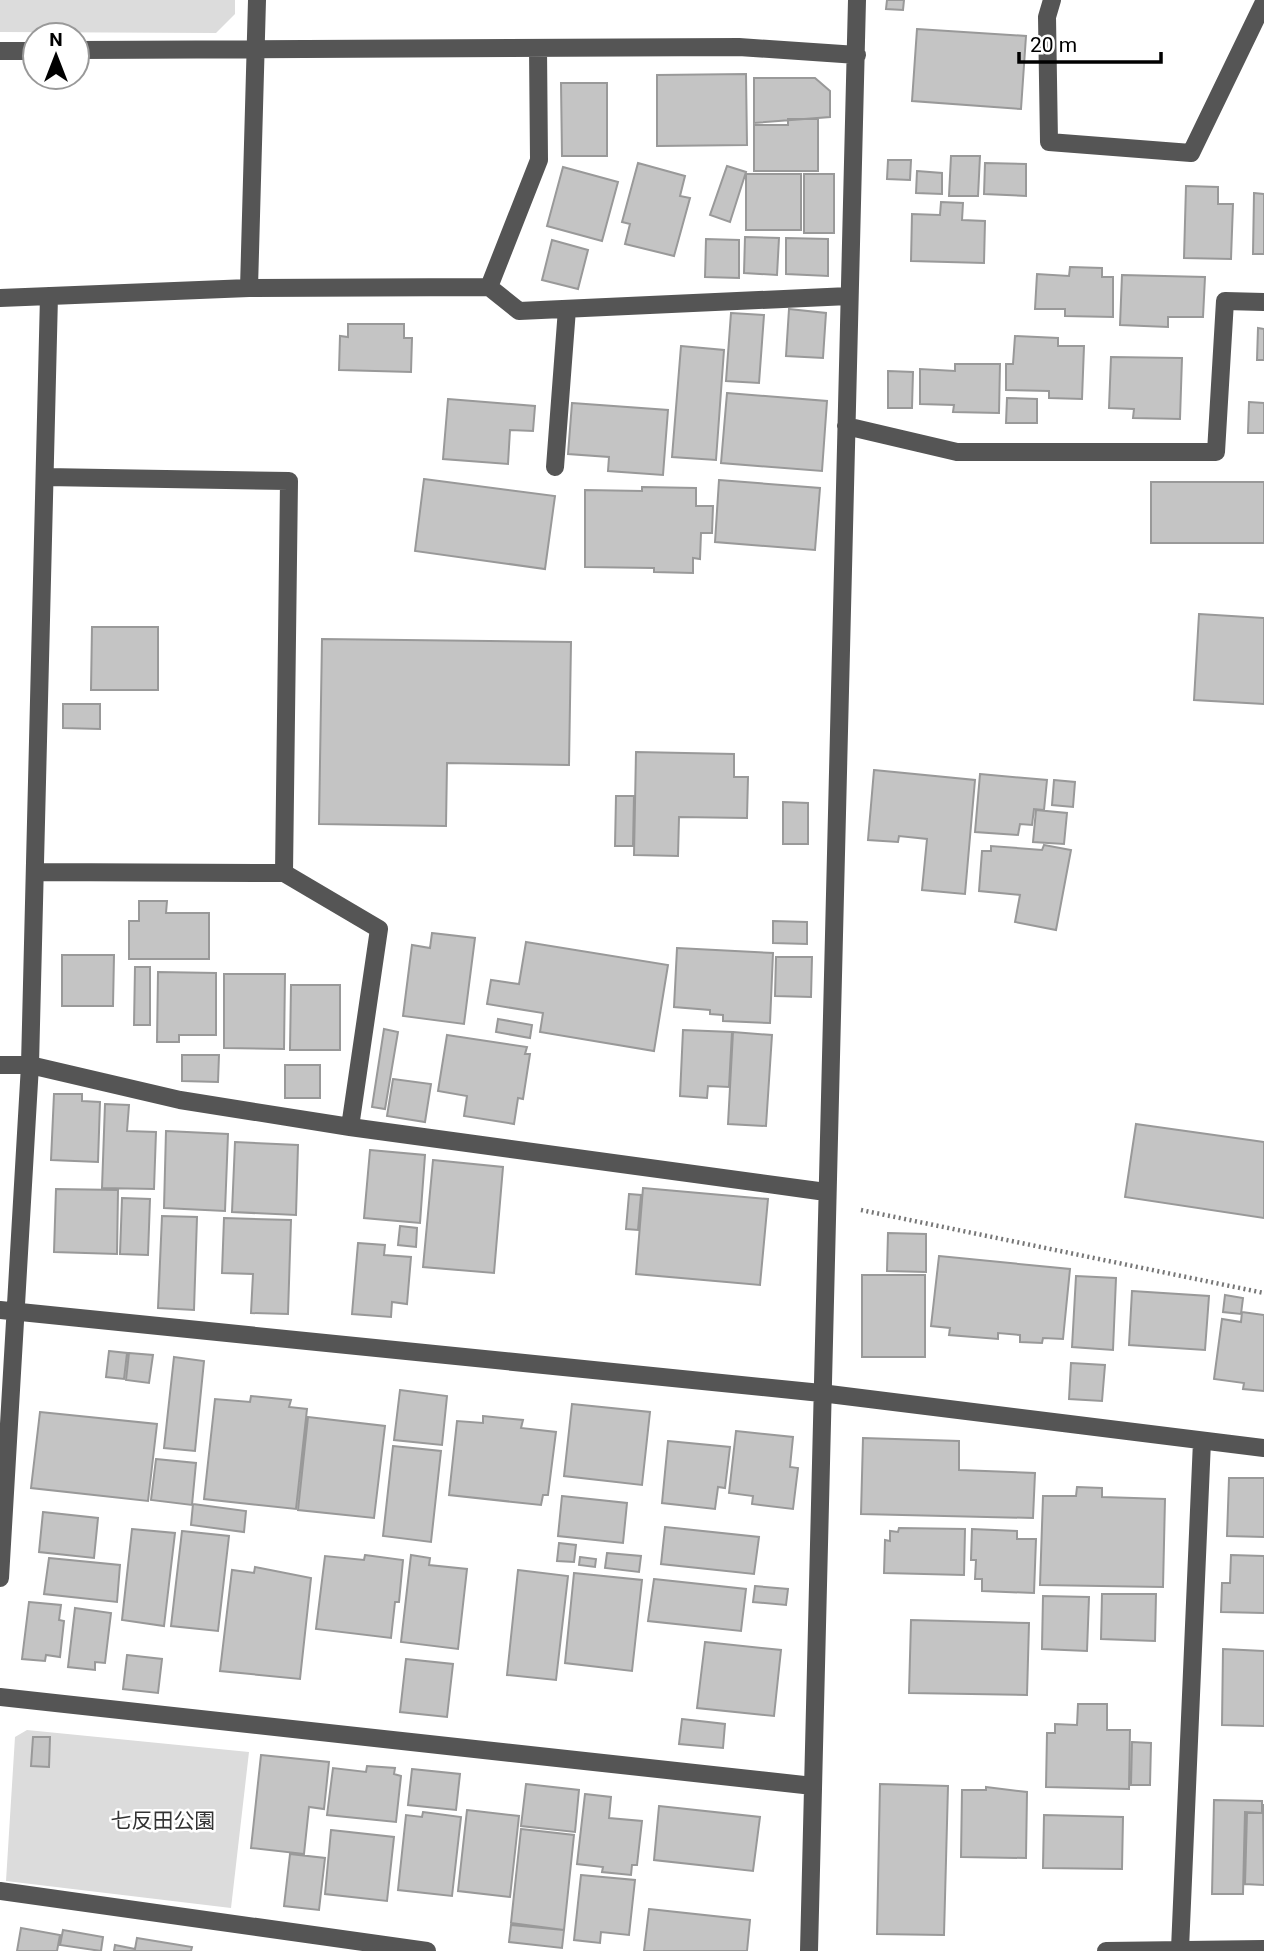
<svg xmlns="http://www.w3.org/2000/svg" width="1264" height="1951" font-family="Roboto,'Noto Sans JP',sans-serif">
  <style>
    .green { fill: #dcdcdc }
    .building { fill: #c4c4c4; stroke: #999; stroke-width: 2 }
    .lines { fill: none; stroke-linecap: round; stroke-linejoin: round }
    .path { stroke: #777; stroke-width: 4.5; stroke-dasharray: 2 3.5; stroke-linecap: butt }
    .minor { stroke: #555; stroke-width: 18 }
    .labels { text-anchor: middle; stroke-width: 5; stroke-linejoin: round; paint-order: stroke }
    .park-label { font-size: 21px; fill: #333; stroke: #fff }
  </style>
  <rect width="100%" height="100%" fill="#fff"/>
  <path class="green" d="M0,0H235V14L216,33L0,32Z
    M27,1730L249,1752L231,1908L6,1881L15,1737Z"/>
  <path class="building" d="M887,0H904L903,10L886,9Z
    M917,29L1026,36L1021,109L912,101Z
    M746,74L747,145L657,146V75Z
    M754,78H815L830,91V117L754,123Z
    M561,83H607V156H562Z
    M788,119H818V171H754V125H788Z
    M951,156H980L978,196H949Z
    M888,160H911L910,180L887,179Z
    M638,163L685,176L680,196L690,198L674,256L625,244L630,224L622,222Z
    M985,163L1026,164V196L984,194Z
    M727,166L746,172L730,222L710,215Z
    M563,167L618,182L602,241L547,226Z
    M917,171L942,173V194L916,193Z
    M746,174H801V230H746Z
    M804,174H834V233H804Z
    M1186,186L1218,187V204H1233L1231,259L1184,258Z
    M1254,193L1264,194V254H1253Z
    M941,202L963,203L962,220L985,221L984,263L911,261L912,214L940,215Z
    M745,237L779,238L777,275L744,273Z
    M786,238L828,239V276L786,274Z
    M706,239L739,240V278L705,277Z
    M552,240L588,250L578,289L542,280Z
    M1070,267L1102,268V277H1113V317L1065,316V309H1035L1037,274L1069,276Z
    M1122,275L1205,277L1203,317H1168V327L1120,325Z
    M789,309L826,313L823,358L786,356Z
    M731,313L764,315L759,383L726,381Z
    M348,324H404V338H412L411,372L339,370L340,336L348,337Z
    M1258,328L1264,329V360H1257Z
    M1015,336L1058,338V346H1084L1082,399L1049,398V391L1006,390V364H1013Z
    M681,346L724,350L716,460L672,457Z
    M1111,357L1182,358L1180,419L1133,418L1134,409L1109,408Z
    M955,364H1000L999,413L953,412L954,405L920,404V369L955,371Z
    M888,371L913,372L912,408H888Z
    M727,393L827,401L822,471L721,463Z
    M1007,398L1037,399V423H1006Z
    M448,399L535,406L533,431L510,430L508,464L443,459Z
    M1249,402L1264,403V433H1248Z
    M572,403L668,410L663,475L608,471L609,457L568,454Z
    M424,479L555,496L545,569L415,551Z
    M719,480L820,488L815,550L715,542Z
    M1151,482H1264V543H1151Z
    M642,487L696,488V506H713L712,533H701L700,559L693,558V573L654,572V568L585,567V490L642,491Z
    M1199,614L1264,618V704L1194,700Z
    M92,627H158V690H91Z
    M322,639L571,642L569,765L447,763L446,826L319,824Z
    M63,704H100V729L63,728Z
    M636,752L734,754V777H748L747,818L679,817L678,856L634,855Z
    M874,770L975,780L965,894L922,890L927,839L899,836L898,842L868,840Z
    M980,774L1047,780L1044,810L1034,809L1032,825L1020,824L1018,835L975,832Z
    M1054,780L1075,782L1073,807L1052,805Z
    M616,796H634L633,846H615Z
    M783,802L808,803V844H783Z
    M1036,810L1067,813L1064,844L1033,842Z
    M1044,845L1071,850L1056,930L1015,922L1020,895L979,891L982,851H991V846L1042,850Z
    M139,901H167L166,913H209V959H129V921H139Z
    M773,921L807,922V944L773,943Z
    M432,933L475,938L464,1024L403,1016L412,945L430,948Z
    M526,942L668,965L654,1051L540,1032L543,1013L487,1004L491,980L519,984Z
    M677,948L773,953L770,1023L723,1021V1015L710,1014V1010L674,1007Z
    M62,955H114L113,1006H62Z
    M776,957H812L811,997L775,996Z
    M135,967H150V1025H134Z
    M158,972L216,973V1035H179V1042H157Z
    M224,974H285L284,1049L224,1048Z
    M291,985H340V1050H290Z
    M498,1019L532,1025L530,1038L496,1032Z
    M384,1029L398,1032L385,1109L372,1107Z
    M683,1030L732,1032L729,1087L708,1086L707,1098L680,1096Z
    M733,1032L772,1035L766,1126L728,1124Z
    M447,1035L527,1047L525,1054H530L523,1099L518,1098L514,1124L464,1116L467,1096L438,1091Z
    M182,1055H219L218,1082L182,1081Z
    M285,1065H320V1098H285Z
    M393,1079L431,1084L425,1122L387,1116Z
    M54,1094H82V1101L100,1102L98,1162L51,1160Z
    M105,1104L129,1105L127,1131L156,1132L154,1189L102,1188Z
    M1136,1124L1264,1142V1218L1125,1197Z
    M166,1131L228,1134L225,1211L164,1208Z
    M235,1142L298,1145L296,1215L232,1212Z
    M370,1150L425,1155L420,1223L364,1218Z
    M433,1160L503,1167L494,1273L423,1267Z
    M643,1188L768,1199L760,1285L636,1274Z
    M56,1189L118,1190L117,1254L54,1252Z
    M629,1194L641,1195L638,1230L626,1229Z
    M122,1198L150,1199L148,1255L120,1254Z
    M162,1216L197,1217L194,1310L158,1308Z
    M224,1218L291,1220L288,1314L251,1313L253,1274L222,1273Z
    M400,1226L417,1228L416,1247L398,1245Z
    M888,1233L926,1234V1272L887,1271Z
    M358,1243L385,1245L384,1255L411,1257L407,1304L392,1302L391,1317L352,1314Z
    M939,1256L1070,1269L1063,1339L1043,1338L1042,1343L1020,1342V1335L998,1333V1339L949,1335L950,1328L931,1326Z
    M862,1275H925V1357H862Z
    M1076,1276L1116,1278L1113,1350L1072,1347Z
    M1132,1291L1209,1296L1205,1350L1129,1345Z
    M1225,1295L1243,1298L1241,1314L1223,1312Z
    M1242,1312L1264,1315V1391L1243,1389L1244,1383L1214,1379L1222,1319L1241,1322Z
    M109,1351L127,1353L124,1379L106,1377Z
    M129,1353L153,1355L149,1383L126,1380Z
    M174,1357L204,1361L195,1451L164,1448Z
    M1071,1363L1105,1365L1102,1401L1069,1399Z
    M400,1390L447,1396L442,1445L394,1440Z
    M251,1396L291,1400L289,1407L307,1409L296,1509L204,1499L215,1399L250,1402Z
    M572,1404L650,1412L642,1485L564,1476Z
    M40,1412L157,1424L148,1501L31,1488Z
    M483,1416L523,1420L521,1428L556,1432L548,1495H543L541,1505L449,1495L457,1421L483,1423Z
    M308,1417L385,1426L374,1518L298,1510Z
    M736,1431L793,1437L790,1467L798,1468L793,1509L752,1504L753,1496L729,1493Z
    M863,1438L959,1441V1470L1035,1473L1033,1518L861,1514Z
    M668,1441L730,1447L725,1488L718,1487L715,1509L662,1503Z
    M393,1446L441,1451L431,1542L383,1536Z
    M156,1459L196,1463L192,1505L151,1500Z
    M1229,1478H1264V1537L1227,1536Z
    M1077,1487L1102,1488V1497L1165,1499L1163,1587L1040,1585L1043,1496H1076Z
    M562,1496L627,1503L623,1543L558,1536Z
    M193,1504L246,1511L244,1532L191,1525Z
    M43,1512L98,1518L94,1558L39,1552Z
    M665,1527L759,1537L754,1574L661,1564Z
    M899,1528L965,1529L964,1575L884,1573L885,1540L890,1541V1531L898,1532Z
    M132,1529L175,1533L164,1626L122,1620Z
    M972,1529L1017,1531V1539H1036L1034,1593L982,1591V1579H975L976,1560H971Z
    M182,1531L229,1536L218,1631L171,1626Z
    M559,1543L576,1545L574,1562L557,1561Z
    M607,1553L641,1556L639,1572L605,1568Z
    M365,1555L403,1560L399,1602H395L391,1638L316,1629L325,1556L364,1560Z
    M411,1555L430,1558L429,1565L467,1569L458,1649L401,1642Z
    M1231,1555L1264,1556V1613L1221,1612L1222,1583H1230Z
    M580,1557L596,1559L595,1567L579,1565Z
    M49,1558L120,1565L117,1602L44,1594Z
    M255,1567L311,1578L300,1679L220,1671L232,1570L254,1573Z
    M518,1570L568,1576L556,1680L507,1675Z
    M574,1573L642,1580L632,1671L565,1663Z
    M654,1579L746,1589L741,1631L648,1621Z
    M755,1586L788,1589L786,1605L753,1602Z
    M1102,1594H1156L1155,1641L1101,1639Z
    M1043,1596L1089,1597L1087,1651L1042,1649Z
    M29,1602L61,1605L59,1620L64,1621L60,1657L46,1655L45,1661L22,1659Z
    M75,1608L111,1613L105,1663L95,1662V1670L68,1667Z
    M911,1620L1029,1623L1027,1695L909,1693Z
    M705,1642L781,1650L774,1716L697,1708Z
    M1223,1649L1264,1651V1726L1222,1725Z
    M127,1655L162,1659L158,1693L123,1689Z
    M406,1659L453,1664L447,1717L400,1712Z
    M1078,1704H1107V1730H1130L1129,1789L1046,1787L1047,1733H1055V1724L1077,1725Z
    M682,1719L725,1724L723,1748L679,1744Z
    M33,1737H50L49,1767L31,1766Z
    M1132,1742L1151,1743L1150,1785H1131Z
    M261,1755L329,1762L324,1809L309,1807L304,1854L251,1848Z
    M367,1766L395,1768L394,1774L401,1776L396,1822L327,1815L333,1768L366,1772Z
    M412,1769L460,1774L456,1810L408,1805Z
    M526,1784L579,1790L575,1832L521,1826Z
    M880,1784L948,1786L944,1935L877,1934Z
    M986,1787L1027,1792L1026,1858L961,1857L962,1790H986Z
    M585,1794L611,1797L609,1818L642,1821L637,1865H632L631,1875L602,1872L603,1867L577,1864Z
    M1214,1800L1262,1801V1813L1245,1812L1243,1894H1212Z
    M1263,1804L1264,1885L1245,1884L1247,1813H1263Z
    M659,1806L760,1817L753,1871L654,1860Z
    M467,1810L519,1816L510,1897L458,1891Z
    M423,1812L461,1817L452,1896L398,1890L406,1815L422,1817Z
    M1044,1815L1123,1817L1122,1869L1043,1868Z
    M521,1829L574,1835L564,1930L511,1923Z
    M331,1830L394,1837L387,1901L325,1894Z
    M290,1854L325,1858L319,1910L284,1906Z
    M581,1875L635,1880L629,1935L601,1932L600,1943L574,1940Z
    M649,1909L750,1920L747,1951H644Z
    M511,1925L564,1930L562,1948L509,1942Z
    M21,1928L60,1935L57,1951H17Z
    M63,1930L103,1937L101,1951L60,1945Z
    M137,1938L192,1947L191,1951H114L115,1945L135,1949Z"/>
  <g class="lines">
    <path class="path" d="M861,1210L1264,1293"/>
    <path class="minor" d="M1052,0L1047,17L1049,142L1191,153L1264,2
      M77,50L739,47L857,55
      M0,51H35
      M489,287L539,160L538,48
      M249,288L257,0
      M0,298L249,288L489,287L519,311L849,296
      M846,426L957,452H1216L1225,301L1264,302
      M555,467L567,309
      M35,872L284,873L289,481L45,477
      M284,873L379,929L350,1127
      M0,1065H30L180,1100L350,1127L826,1192
      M0,1310L821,1393L1264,1448
      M0,1578L30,1065L49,296
      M0,1697L813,1786
      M0,1891L427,1951
      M1180,1949L1202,1441
      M809,1951L857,0
      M1106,1951L1264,1949"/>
  </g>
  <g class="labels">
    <g class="park-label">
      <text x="163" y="1828">七反田公園</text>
    </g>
  </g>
  <g transform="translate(56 56)"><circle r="33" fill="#ffffff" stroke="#999999" stroke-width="2"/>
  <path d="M0-5L12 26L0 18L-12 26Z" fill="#000000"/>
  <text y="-10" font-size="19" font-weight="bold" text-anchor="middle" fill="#000000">N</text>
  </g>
  <path d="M1019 52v10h142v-10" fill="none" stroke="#000000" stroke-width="3.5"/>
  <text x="1030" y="52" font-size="21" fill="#000000" stroke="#ffffff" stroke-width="5" paint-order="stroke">20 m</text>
</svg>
